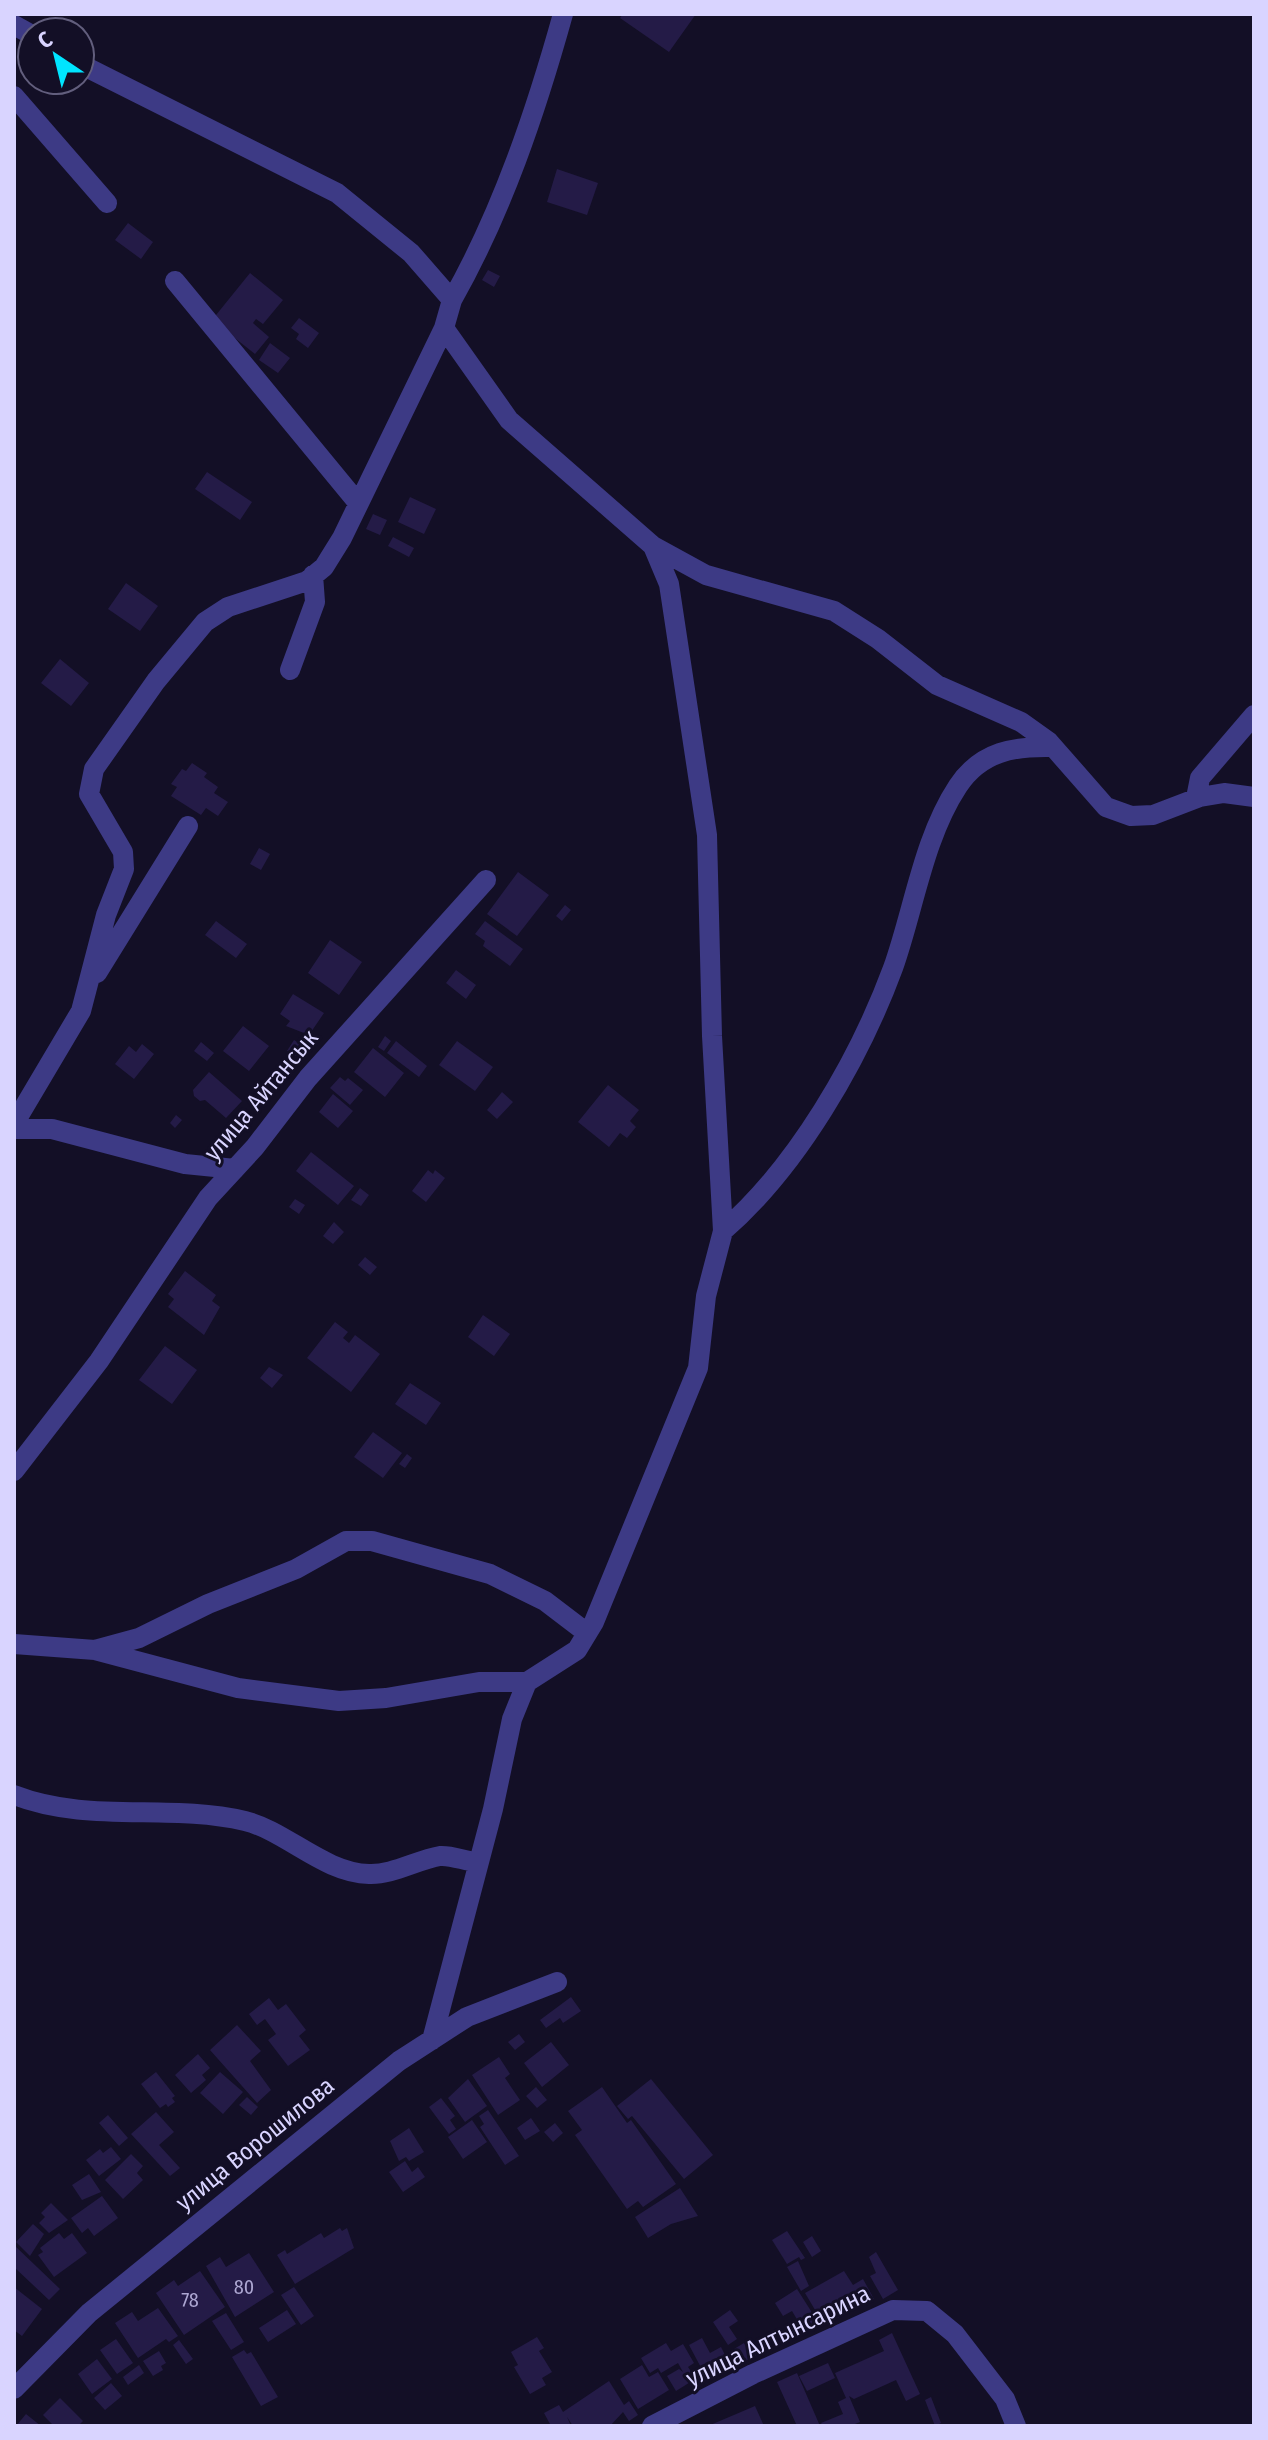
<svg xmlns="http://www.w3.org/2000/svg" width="1268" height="2440" font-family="'Fira Sans Condensed',sans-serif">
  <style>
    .building { fill: #241b47 }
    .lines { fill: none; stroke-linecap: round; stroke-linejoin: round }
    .street { stroke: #3d3a85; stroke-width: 20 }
    .labels { text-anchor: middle; stroke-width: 6; stroke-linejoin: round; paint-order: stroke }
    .number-label { font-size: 20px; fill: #aca6d1 }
    .street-label { font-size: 24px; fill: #d9d4ff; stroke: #130f26 }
  </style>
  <rect width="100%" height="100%" fill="#130f26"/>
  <path class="building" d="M623,14H696L669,52L620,18Z
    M557,169L598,183L587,215L547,202Z
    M128,223L153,242L141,259L115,240Z
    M488,270L500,276L494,287L482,280Z
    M250,273L283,300L263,324L256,319L253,323L269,337L255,354L212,320Z
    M299,318L319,333L308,348L296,339L299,334L291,328Z
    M270,343L290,358L278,373L259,360Z
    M207,472L252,502L240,520L195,489Z
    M410,497L436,509L424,534L398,522Z
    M373,514L387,520L380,535L366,529Z
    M393,537L414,548L409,557L388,546Z
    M126,583L158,606L140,631L108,609Z
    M60,659L89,683L71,706L41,683Z
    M192,763L207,773L204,777L218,787L214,793L228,802L218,816L206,808L201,815L171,796L177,787L171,784L182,769L186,771Z
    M259,848L270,854L261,870L250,864Z
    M518,872L549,895L517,936L487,914Z
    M565,905L571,910L562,921L556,916Z
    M216,921L247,944L236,958L205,935Z
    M485,921L523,949L510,966L483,946L485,941L475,934Z
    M330,940L362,962L339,995L308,973Z
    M456,970L476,985L466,999L446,983Z
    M293,994L324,1013L309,1035L286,1026L290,1021L280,1014Z
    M243,1026L269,1046L249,1071L223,1051Z
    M385,1036L391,1041L384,1051L378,1047Z
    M294,1040L302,1045L296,1056L287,1051Z
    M396,1041L427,1066L419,1077L387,1053Z
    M457,1041L493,1067L475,1091L439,1065Z
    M201,1042L214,1053L207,1061L194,1051Z
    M142,1044L154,1054L134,1079L115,1064L129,1046L136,1052Z
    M373,1048L404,1073L385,1097L354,1072Z
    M209,1072L242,1101L226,1118L205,1100L200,1101L194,1096L193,1090Z
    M340,1077L345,1081L348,1078L363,1090L350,1105L330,1088Z
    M608,1085L639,1110L630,1121L636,1127L627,1138L620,1133L609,1147L578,1122Z
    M502,1092L513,1102L497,1119L487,1110Z
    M333,1094L353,1111L338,1128L319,1112Z
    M176,1115L182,1120L175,1128L170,1123Z
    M311,1152L354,1186L338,1205L296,1171Z
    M428,1170L433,1174L435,1170L445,1178L426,1202L412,1191Z
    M360,1188L369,1195L361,1206L351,1200Z
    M295,1199L305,1205L299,1214L289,1207Z
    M334,1222L344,1232L333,1244L323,1236Z
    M365,1257L377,1267L370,1275L358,1265Z
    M185,1271L216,1295L212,1301L220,1307L204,1335L168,1307L174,1299L168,1294Z
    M483,1315L510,1334L494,1356L468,1337Z
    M335,1322L348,1332L343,1338L349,1343L355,1335L380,1354L351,1392L307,1358Z
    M165,1346L197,1370L172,1404L139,1380Z
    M269,1367L283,1375L272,1388L260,1378Z
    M410,1383L441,1403L426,1425L395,1404Z
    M373,1432L402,1453L383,1478L354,1457Z
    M407,1454L412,1458L405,1468L399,1464Z
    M571,1997L581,2011L563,2023L560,2018L546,2028L540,2020Z
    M269,1998L278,2010L286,2004L306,2030L299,2036L310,2050L288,2066L268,2040L276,2034L265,2019L257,2025L249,2014Z
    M237,2025L261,2051L250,2061L271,2090L257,2103L210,2050Z
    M519,2034L525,2042L515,2050L508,2042Z
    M551,2042L569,2065L542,2087L524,2063Z
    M198,2054L210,2068L202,2075L206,2080L191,2093L175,2075Z
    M499,2057L510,2074L505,2078L520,2100L498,2115L472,2075Z
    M156,2072L175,2096L172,2098L175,2102L168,2107L166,2104L160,2108L141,2084Z
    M220,2072L243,2092L223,2114L200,2093Z
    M468,2079L487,2106L465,2122L448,2098Z
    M651,2079L713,2155L684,2179L632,2116L628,2119L617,2106Z
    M536,2087L547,2100L537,2108L526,2096Z
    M602,2087L627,2123L631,2120L676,2184L643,2207L638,2201L627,2209L575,2135L582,2130L568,2111Z
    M247,2097L258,2107L251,2115L239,2105Z
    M441,2098L455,2116L450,2120L456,2129L449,2134L429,2107Z
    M488,2110L519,2156L505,2165L480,2127L484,2124L479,2116Z
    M156,2112L174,2132L159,2145L180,2168L170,2176L131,2134Z
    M108,2115L128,2138L119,2146L99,2123Z
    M531,2118L540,2131L525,2140L517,2128Z
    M472,2120L487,2142L463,2159L448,2137Z
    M555,2123L563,2133L553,2142L544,2132Z
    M409,2128L424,2152L409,2161L406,2157L399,2161L390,2141Z
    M111,2147L121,2159L99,2176L86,2160L100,2149L103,2153Z
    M131,2154L143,2166L137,2173L143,2180L123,2199L105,2180Z
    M405,2161L412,2172L418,2167L425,2177L403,2192L389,2172Z
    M89,2174L101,2192L82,2200L72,2185Z
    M680,2188L698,2216L671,2224L648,2238L635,2217Z
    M102,2196L118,2218L94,2236L88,2228L82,2233L71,2218Z
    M51,2203L68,2220L49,2233L39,2223L45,2217L41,2213Z
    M33,2224L44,2234L30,2256L16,2242Z
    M340,2228L342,2231L347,2228L354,2248L295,2284L277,2255L285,2250L287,2254L321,2233L324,2238Z
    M787,2231L805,2258L801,2260L799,2257L787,2264L772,2240Z
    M59,2233L64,2239L72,2233L87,2253L54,2277L38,2255L43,2252L40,2248Z
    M812,2236L821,2251L812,2257L803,2242Z
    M14,2245L60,2289L49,2300L14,2267Z
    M876,2252L898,2290L883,2299L870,2276L876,2273L869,2257Z
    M249,2253L274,2292L235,2317L206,2266L220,2257L226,2267Z
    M798,2261L809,2286L801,2291L787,2267Z
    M200,2271L225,2307L184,2335L156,2293L174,2280L178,2286Z
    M844,2271L853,2285L863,2279L874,2299L824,2325L805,2293Z
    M14,2287L42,2309L22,2336L14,2330Z
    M294,2287L314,2316L301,2325L281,2295Z
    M797,2289L818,2322L804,2331L792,2311L783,2316L775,2303Z
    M158,2308L178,2336L169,2342L166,2339L138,2358L115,2323L132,2312L138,2321Z
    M287,2310L296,2324L268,2342L259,2328Z
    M730,2310L738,2321L729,2327L737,2339L728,2345L713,2322Z
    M226,2313L244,2342L231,2350L212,2321Z
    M892,2333L920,2394L906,2401L896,2380L854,2399L849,2396L860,2422L850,2426H823L821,2423L843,2414L838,2402L846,2398L835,2373L884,2351L879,2340Z
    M537,2337L544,2348L539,2351L552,2372L542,2378L546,2385L530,2394L514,2367L518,2365L511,2352Z
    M702,2338L710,2353L721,2347L729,2363L705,2375L689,2345Z
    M116,2339L133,2363L117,2374L100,2350Z
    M179,2340L193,2359L186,2364L173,2345Z
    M666,2343L671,2351L683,2344L694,2363L688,2367L694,2376L692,2381L676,2391L667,2376L679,2369L683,2372L678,2363L661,2373L658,2368L650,2373L641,2358Z
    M744,2343L748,2350L760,2344L764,2351L736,2366L729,2352Z
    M244,2350L247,2354L251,2352L278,2397L261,2406L232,2357Z
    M159,2351L166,2363L161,2366L163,2370L153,2376L143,2361Z
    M97,2359L112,2379L92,2394L78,2374Z
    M828,2363L835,2378L807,2391L799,2376Z
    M139,2365L144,2373L128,2385L123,2377Z
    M642,2365L649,2377L658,2372L669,2390L638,2409L620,2379Z
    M797,2373L820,2426H797L777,2382Z
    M609,2381L624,2405L629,2401L638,2415L629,2421L623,2412L610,2426H573L567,2417L571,2426H551L544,2413L559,2405L563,2412Z
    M111,2383L122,2396L105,2410L94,2398Z
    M931,2397L941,2423L935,2426L925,2400Z
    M60,2398L83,2421L78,2426H54L43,2415Z
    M755,2406L764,2426H708Z
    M26,2414L41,2426H16Z"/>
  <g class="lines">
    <path class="street" d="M14,25L32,35
      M14,96L107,203
      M175,281L358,503
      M452,300C502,212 536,111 563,14
      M444,328L509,420L653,546L706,575L834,611L878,639L937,685L1021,722L1049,742L1106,807L1131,816L1153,815L1200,797L1224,793L1254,797
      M290,670L315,602L313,575
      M1196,798L1200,778L1254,715
      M97,973L188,826
      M14,1124L81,1011L106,915L124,869L123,852L89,794L94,769L156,681L205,622L228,607L307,581L324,567L342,538L444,328L452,300L411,253L337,193L80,64
      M14,1129H52L185,1164L235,1169
      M723,1231C797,1167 859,1060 893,968C914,909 923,839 958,786C981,751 1015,746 1053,747
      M14,1471L99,1361L208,1198L255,1147L308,1078L486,880
      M14,1644L95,1650L238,1688L339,1701L386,1698L479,1682H527
      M95,1650L139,1638L208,1604L296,1569L346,1541H372L490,1574L545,1601L587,1633
      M14,1795C89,1824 167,1803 245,1821C286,1831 324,1873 369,1874C392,1875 417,1860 440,1856C451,1855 465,1861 476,1862
      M432,2040L493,1809L512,1719L527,1682L577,1650L594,1622L698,1368L706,1296L723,1231L712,1036L707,835L669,584L653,546
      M14,2389L89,2313L399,2061L467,2017L557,1982
      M652,2426L753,2374L893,2310L927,2311L955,2334L1005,2399L1016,2426"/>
  </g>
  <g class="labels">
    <g class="number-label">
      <text x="244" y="2294">80</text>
      <text x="190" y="2307">78</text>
    </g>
    <g class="street-label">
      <text transform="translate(261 1095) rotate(-50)" y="8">улица Айтансык</text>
      <text transform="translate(255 2144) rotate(-39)" y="8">улица Ворошилова</text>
      <text transform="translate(778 2336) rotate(-26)" y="8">улица Алтынсарина</text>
    </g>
  </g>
  <rect width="1268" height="2440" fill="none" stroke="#d9d4ff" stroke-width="32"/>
  <g transform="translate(56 56) rotate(325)"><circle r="38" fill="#130f26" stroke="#625e7d" stroke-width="2"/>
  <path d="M0-6L14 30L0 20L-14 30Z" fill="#00e5ff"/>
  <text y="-12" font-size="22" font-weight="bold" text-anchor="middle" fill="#d9d4ff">С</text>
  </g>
</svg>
